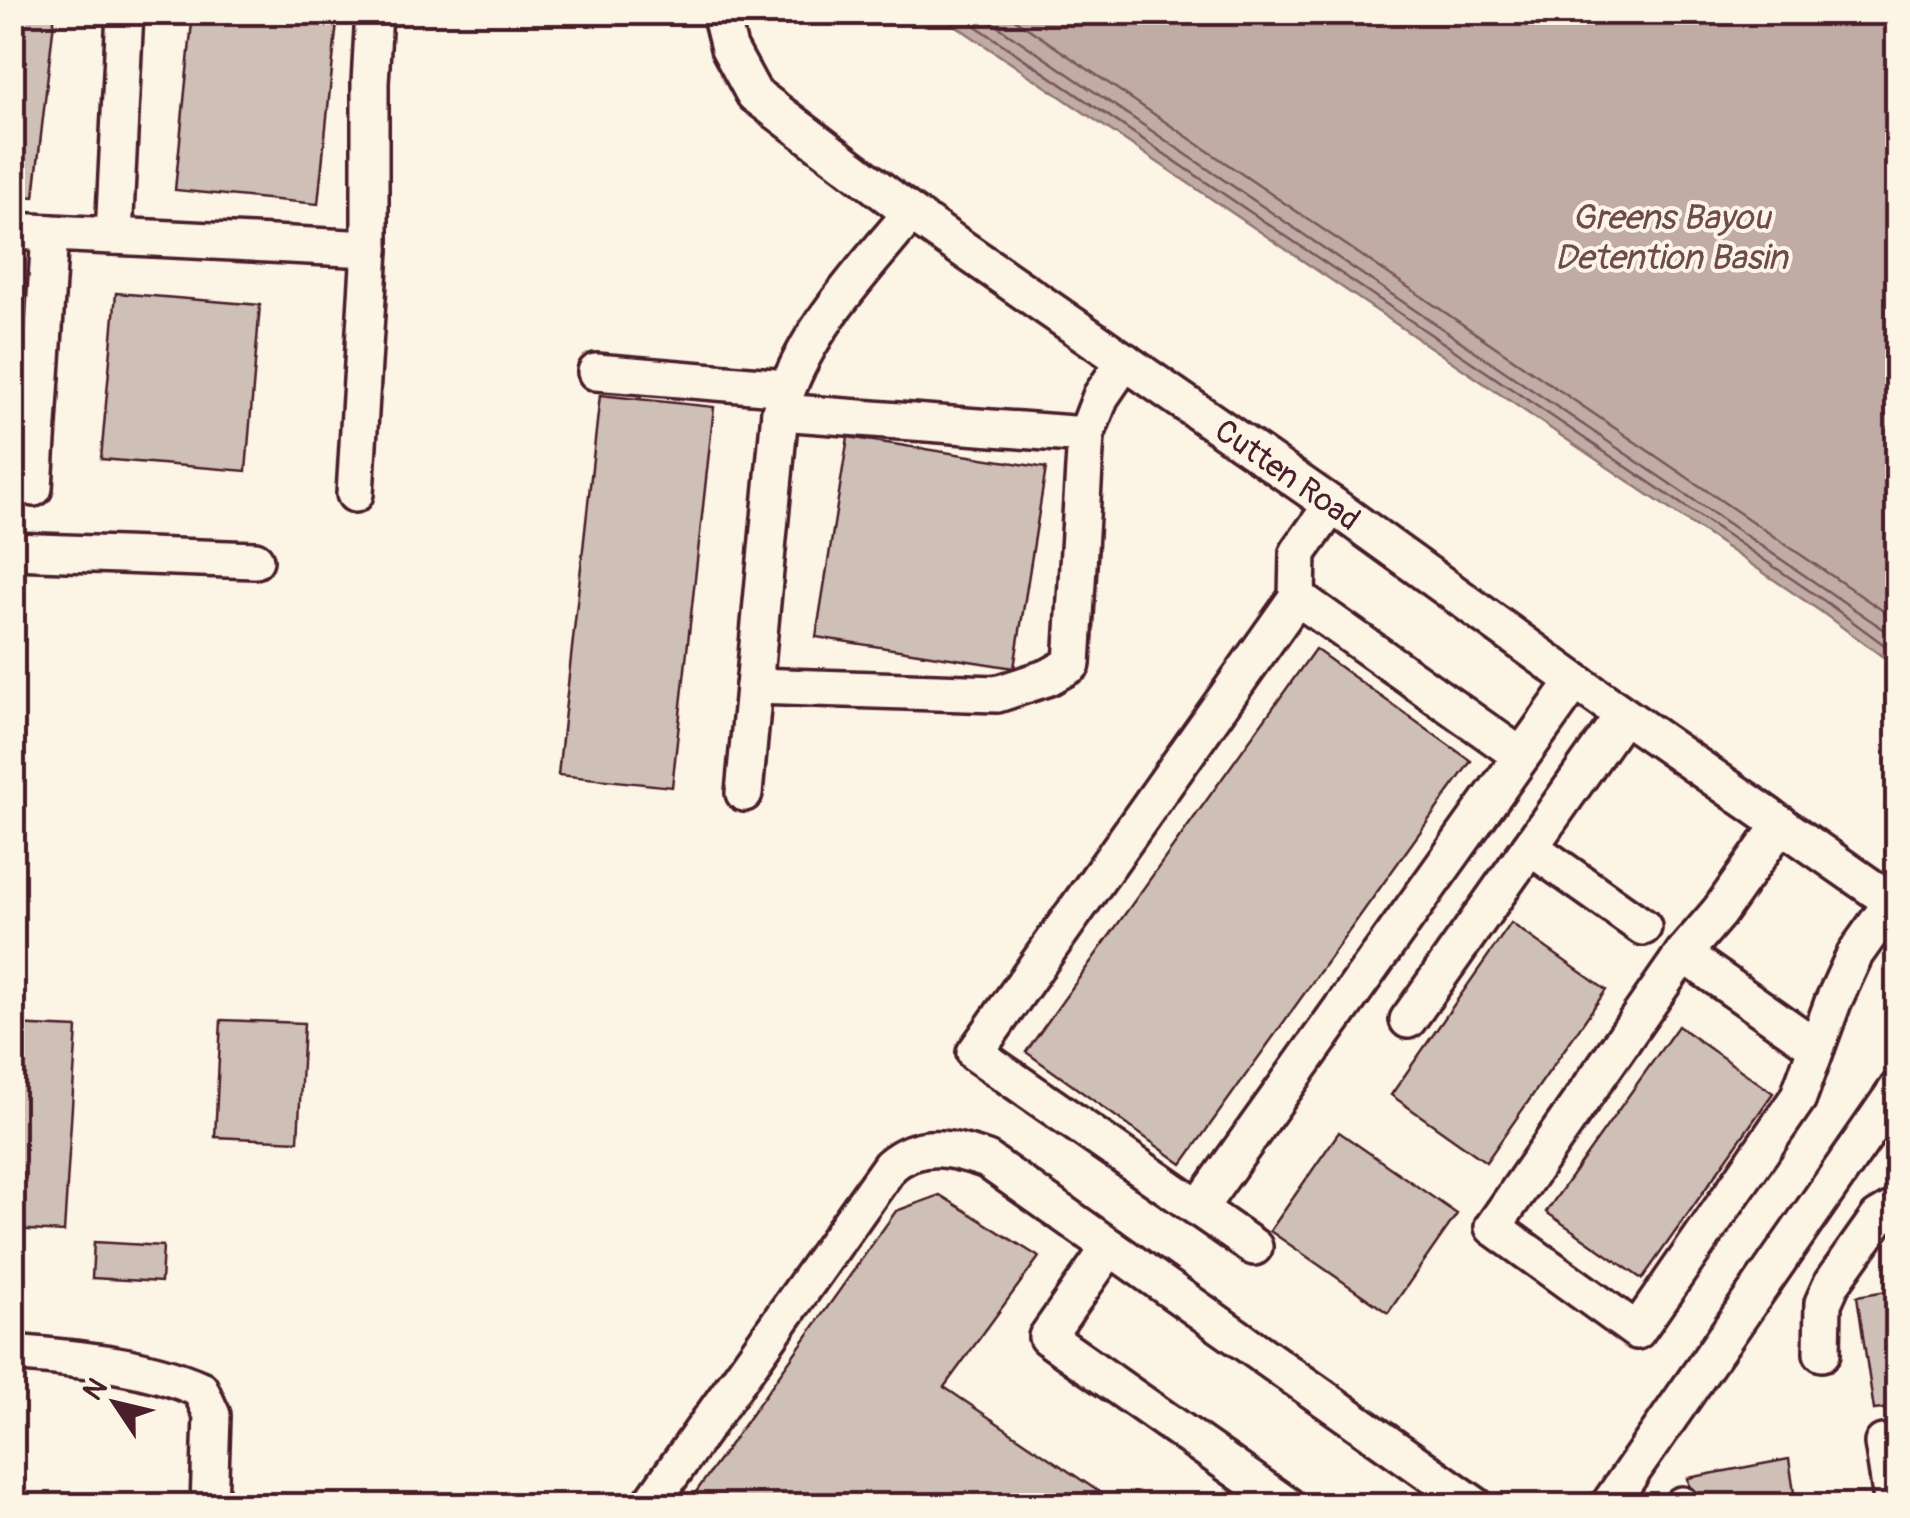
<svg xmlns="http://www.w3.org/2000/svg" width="1910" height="1518" font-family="Pangolin,sans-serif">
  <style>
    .water { fill: #c0aca5; stroke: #917474; stroke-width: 2.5 }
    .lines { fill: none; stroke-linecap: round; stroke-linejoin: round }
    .shore { stroke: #79575c; stroke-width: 2.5 }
    .building { fill: #cfc0b7; stroke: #4a1f2b; stroke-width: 2.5 }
    .minor-casing { stroke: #4a1f2b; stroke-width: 42 }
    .minor { stroke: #fcf5e5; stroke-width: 35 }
    .labels { text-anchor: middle; stroke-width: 8; stroke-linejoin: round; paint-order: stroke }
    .street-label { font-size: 32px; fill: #4a1f2b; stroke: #fcf5e5 }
    .water-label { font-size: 35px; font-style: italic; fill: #6d4950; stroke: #fcf5e5 }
  </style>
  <rect width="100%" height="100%" fill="#fcf5e5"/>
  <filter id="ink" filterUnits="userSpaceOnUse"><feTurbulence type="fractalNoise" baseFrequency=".01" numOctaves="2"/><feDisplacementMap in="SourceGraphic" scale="20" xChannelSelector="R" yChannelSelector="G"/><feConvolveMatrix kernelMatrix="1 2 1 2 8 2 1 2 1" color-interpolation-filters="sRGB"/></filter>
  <g filter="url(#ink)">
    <path class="water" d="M937,13H1897V667L1820,611Z"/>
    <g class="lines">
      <path class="shore" d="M955,12L1826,602L1898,655
        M977,12L1898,639
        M1004,12L1898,621"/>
    </g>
    <path class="building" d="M12,12H55L34,197L12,195Z
      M193,12H338L318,204L175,190Z
      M116,293L260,305L246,471L101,459Z
      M600,395L714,407L672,787L558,775Z
      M848,437L1046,468L1014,668L816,637Z
      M1315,649L1471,761L1182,1164L1026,1052Z
      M1511,923L1606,990L1486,1162L1391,1095Z
      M221,1020L304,1023L298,1141L215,1137Z
      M12,1025L77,1028L64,1232L12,1229Z
      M1678,1026L1773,1093L1642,1279L1546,1212Z
      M1339,1132L1457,1214L1388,1313L1270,1231Z
      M940,1195L1039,1257L944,1387L1120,1506H686L896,1211Z
      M94,1242L163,1246L161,1282L92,1278Z
      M1898,1289V1407L1874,1410L1857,1296Z
      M1789,1459L1796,1506H1693L1688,1478Z"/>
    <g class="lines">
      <g class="minor-casing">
        <g id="minor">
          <path id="s1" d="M720,12L729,48L754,94L911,213L1332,505L1575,681L1898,906"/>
          <path d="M12,231L370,249"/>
          <path d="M114,236L125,12"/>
          <path d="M596,372L787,388"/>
          <path d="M780,412L1086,435"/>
          <path d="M34,488L50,233"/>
          <path d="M355,494L370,249V83L374,12"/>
          <path d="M12,551L255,560"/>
          <path d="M1297,597L1521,756"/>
          <path d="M754,686L997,694L1049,677L1072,664L1086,435L1101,396L1125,361"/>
          <path d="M744,793L780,412C802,333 860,275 911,213"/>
          <path d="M1781,824L1719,912L1683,954L1493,1227L1637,1331L1798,1098L1833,1002L1855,954L1892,902"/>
          <path d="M1530,847L1643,927"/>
          <path d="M1683,954L1816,1047"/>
          <path d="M1408,1020L1623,715"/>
          <path d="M1199,1208L1575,681"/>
          <path d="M1110,1247L1047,1337L1288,1506"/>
          <path d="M1254,1247L975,1053L1297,597L1298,553L1332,505"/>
          <path d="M12,1353C76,1359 141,1363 200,1389L212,1415L209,1506"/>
          <path d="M1822,1353L1823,1303L1832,1283L1878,1218L1898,1206"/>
          <path d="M1883,1443L1893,1506"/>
          <path d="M1682,1505V1506"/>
          <path d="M649,1506L890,1166C920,1140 952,1148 987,1160L1476,1506"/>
          <path d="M1608,1506L1898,1088"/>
        </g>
      </g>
      <use href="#minor" class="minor"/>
    </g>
  </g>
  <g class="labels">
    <g class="street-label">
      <text dy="11" stroke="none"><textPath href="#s1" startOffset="745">Cutten Road</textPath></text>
    </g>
    <g class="water-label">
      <text x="1671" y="229">Greens Bayou<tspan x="1671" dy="40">Detention Basin</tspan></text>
    </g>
  </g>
  <rect width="1910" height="1518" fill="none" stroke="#fcf5e5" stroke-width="50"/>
  <rect x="25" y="25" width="1860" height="1468" fill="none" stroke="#4a1f2b" stroke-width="4" filter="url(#ink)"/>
  <g transform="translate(115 1403) rotate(305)" stroke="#fcf5e5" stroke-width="8" paint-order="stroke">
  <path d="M0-8L18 38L0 25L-18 38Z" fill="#4a1f2b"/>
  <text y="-15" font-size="28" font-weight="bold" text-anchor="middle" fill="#4a1f2b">N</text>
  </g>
</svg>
